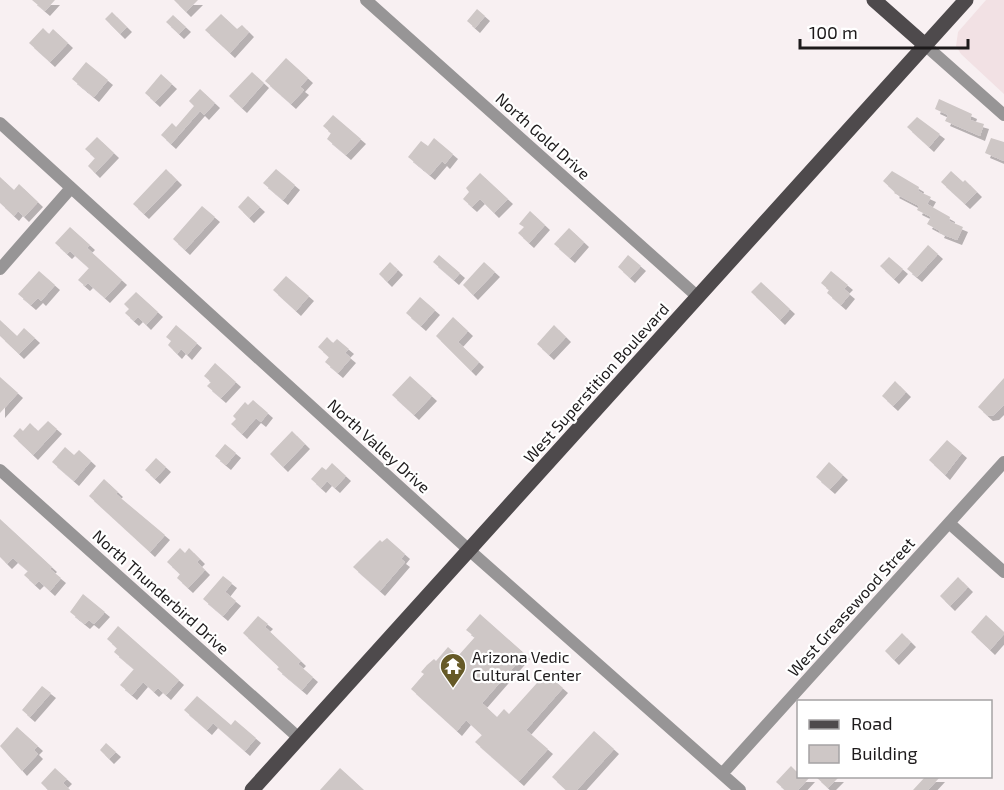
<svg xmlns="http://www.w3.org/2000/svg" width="1004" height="790" font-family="'Exo 2',sans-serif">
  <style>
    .built { fill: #f2e1e4 }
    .building { fill: #cec7c6; filter: url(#shadow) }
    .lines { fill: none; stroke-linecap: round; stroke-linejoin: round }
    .minor { stroke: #979596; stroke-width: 12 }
    .major { stroke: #4e4a4c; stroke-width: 15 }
    .labels { text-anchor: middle; stroke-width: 4.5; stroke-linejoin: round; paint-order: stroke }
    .street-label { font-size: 16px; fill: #1d1a1b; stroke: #fff }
    .poi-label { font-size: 16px; fill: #1d1a1b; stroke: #fff; text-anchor: start }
  </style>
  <defs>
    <filter id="shadow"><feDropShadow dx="5" dy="5" stdDeviation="0" flood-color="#0004"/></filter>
  </defs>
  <rect width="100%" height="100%" fill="#f8f0f2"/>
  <path class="built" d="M986,0H1004V94L961,54L956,46L958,32Z"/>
  <path class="building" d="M32,0H55L45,11Z
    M174,0H198L186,12Z
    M477,9L485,16L475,28L467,21Z
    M112,12L127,27L120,34L105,19Z
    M221,14L237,29L242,25L249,32L230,53L205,30Z
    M173,15L186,27L179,34L166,22Z
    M43,28L49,34L53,29L68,43L50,62L29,43Z
    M286,58L308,78L300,87L304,90L291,104L265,81Z
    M86,62L108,80L94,97L72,79Z
    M252,72L264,83L242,108L229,96Z
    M161,74L172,84L155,102L145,93Z
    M200,89L215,103L204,115L200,111L171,144L161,135L172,123L176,127L194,106L189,101Z
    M939,99L972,114L970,120L984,124L980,136L945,121L948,115L935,109Z
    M333,115L361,139L346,155L327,139L331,133L323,126Z
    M917,117L940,134L929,147L907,127Z
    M97,137L114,153L95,173L88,166L95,158L85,149Z
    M434,138L453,154L445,164L442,161L430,175L408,157L421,141L428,146Z
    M991,138L1004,142V161L985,153Z
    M166,169L177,180L144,214L133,204Z
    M276,169L295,185L283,200L263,183Z
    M892,171L919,187L918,191L931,197L927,204L950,217L949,221L963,227L957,240L939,233L940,231L927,224L931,217L917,210L919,206L894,193L895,192L883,181Z
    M951,171L963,182L965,180L977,192L965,204L941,182Z
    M480,173L508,199L494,213L480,199L472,207L463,199L469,192L466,188Z
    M0,177L14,190L19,184L38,202L24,217L18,211L14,216L0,203Z
    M248,196L260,207L249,218L238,207Z
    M202,206L215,217L185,250L173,239Z
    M530,211L545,225L529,243L518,233L524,227L519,224Z
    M70,227L90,245L87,248L122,280L105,298L88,283L85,286L78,280L89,268L70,251L67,254L55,243Z
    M569,228L584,242L570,258L554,244Z
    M928,245L938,254L917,277L907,269Z
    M439,255L460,273L454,280L433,262Z
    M628,255L641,266L630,278L618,267Z
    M889,257L903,269L894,279L880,266Z
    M390,262L398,270L387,282L379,274Z
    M484,262L495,272L473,295L463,285Z
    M39,271L55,285L41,301L38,298L31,305L18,294Z
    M831,271L848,285L844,289L850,294L841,305L827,293L829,290L821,283Z
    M286,276L309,296L296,311L273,290Z
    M761,282L790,309L780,320L751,292Z
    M136,292L158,312L146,325L138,317L134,321L125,313L129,309L124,304Z
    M420,297L435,310L421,326L406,313Z
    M453,317L468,331L458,342L479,362L471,371L436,336Z
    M0,320L17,336L24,328L35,338L19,354L0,336Z
    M176,325L197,343L187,355L181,349L177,354L168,345L171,341L166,337Z
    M554,325L566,337L549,355L537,344Z
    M327,337L333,343L337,339L349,349L345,353L351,358L338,373L325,362L329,357L318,347Z
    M215,363L236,382L221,398L207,386L211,382L204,376Z
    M410,376L432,396L414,415L392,395Z
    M0,377L18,393L0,413Z
    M1004,378V405L994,415L988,416L978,407Z
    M895,381L906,392L893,406L882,396Z
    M253,400L268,413L261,422L256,418L242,434L231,424L236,419L233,416L245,402L248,405Z
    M48,421L57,429L33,455L13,436L20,428L23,431L30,423L38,431Z
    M292,431L305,444L283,467L270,454Z
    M947,440L962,453L945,475L929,460Z
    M225,444L236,453L226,465L215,456Z
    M65,447L74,455L79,450L91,461L74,481L52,462Z
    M156,458L166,467L155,479L145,470Z
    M829,462L843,475L830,489L816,477Z
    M332,463L346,476L335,488L327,481L321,488L311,479L322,467L326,470Z
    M104,479L118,492L116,494L165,535L150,552L89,496Z
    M0,519L52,567L50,569L61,578L50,591L39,581L35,585L24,575L28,571L13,558L7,564L0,557Z
    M387,538L405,554L401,559L405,562L380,591L353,567L380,540L382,542Z
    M180,548L185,553L189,548L200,559L197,562L205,570L188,588L177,578L180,574L167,562Z
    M223,576L232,583L225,592L236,601L223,616L203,599Z
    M958,577L968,587L950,606L940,596Z
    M83,594L105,612L94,624L89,620L85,624L70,612Z
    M480,614L525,654L482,703L497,717L504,709L509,714L546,673L563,688L526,730L548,749L519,781L475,742L482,735L466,720L457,731L411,689L424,674L421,672L427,665L434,659L436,661L448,647L458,656L475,637L466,630Z
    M986,615L1004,632V634L990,650L971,632Z
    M258,616L268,624L265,627L301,661L298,664L313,677L302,690L277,669L279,667L243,633Z
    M118,626L179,680L166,695L158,688L154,692L143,682L132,695L120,685L134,669L114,652L117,648L107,639Z
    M902,633L911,642L894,660L885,651Z
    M42,686L51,693L30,717L22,710Z
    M197,696L231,725L235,720L256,738L245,751L213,723L207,730L184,710Z
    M17,727L38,746L34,750L38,754L22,771L0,746Z
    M594,731L614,749L577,790H566L552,777Z
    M106,743L116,752L109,759L100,750Z
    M791,766L798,773V777H810L798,790H785L776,782Z
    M55,768L67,779L63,783L70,790H48L41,783Z
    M340,768L364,790H320Z
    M816,777H839L828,788Z
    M925,777H940L928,790H913Z"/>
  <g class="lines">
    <path class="minor" d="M366,0L698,297
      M925,45L1004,115
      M0,123L469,550L740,790
      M0,269L71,188
      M0,470L299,738
      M949,523L1004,572
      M722,774L1004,462"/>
    <path class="major" d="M874,0L925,45
      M252,790L966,0"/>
  </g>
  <defs>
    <g id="temple-pin" transform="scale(1.35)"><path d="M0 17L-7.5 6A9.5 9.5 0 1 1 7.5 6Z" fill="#665a27" stroke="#fff"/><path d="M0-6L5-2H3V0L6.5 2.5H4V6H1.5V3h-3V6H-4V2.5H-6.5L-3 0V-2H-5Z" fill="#fff"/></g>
  </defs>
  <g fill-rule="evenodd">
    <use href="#temple-pin" x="453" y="666"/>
  </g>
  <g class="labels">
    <g class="street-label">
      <text transform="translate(543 136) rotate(42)" y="6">North Gold Drive</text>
      <text transform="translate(596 383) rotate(-48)" y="6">West Superstition Boulevard</text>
      <text transform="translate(379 446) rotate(42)" y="6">North Valley Drive</text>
      <text transform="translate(161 592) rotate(42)" y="6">North Thunderbird Drive</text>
      <text transform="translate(851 607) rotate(-48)" y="6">West Greasewood Street</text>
    </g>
    <g class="poi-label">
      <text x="472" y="663">Arizona Vedic<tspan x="472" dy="18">Cultural Center</tspan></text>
    </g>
  </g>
  <rect x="797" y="700" width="195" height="78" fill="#ffffff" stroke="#a5a3a4" stroke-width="1.5"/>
  <rect x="809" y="720" width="30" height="9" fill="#4e4a4c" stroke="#a5a3a4" stroke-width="1.5"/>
  <text x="851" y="730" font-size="18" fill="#1d1a1b">Road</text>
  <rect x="809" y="745" width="30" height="18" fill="#cec7c6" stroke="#a5a3a4" stroke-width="1.5"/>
  <text x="851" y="760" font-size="18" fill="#1d1a1b">Building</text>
  <path d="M800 39v9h168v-9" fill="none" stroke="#1d1a1b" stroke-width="3"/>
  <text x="809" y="39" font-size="18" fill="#1d1a1b" stroke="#ffffff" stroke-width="4.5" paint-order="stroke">100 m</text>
</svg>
